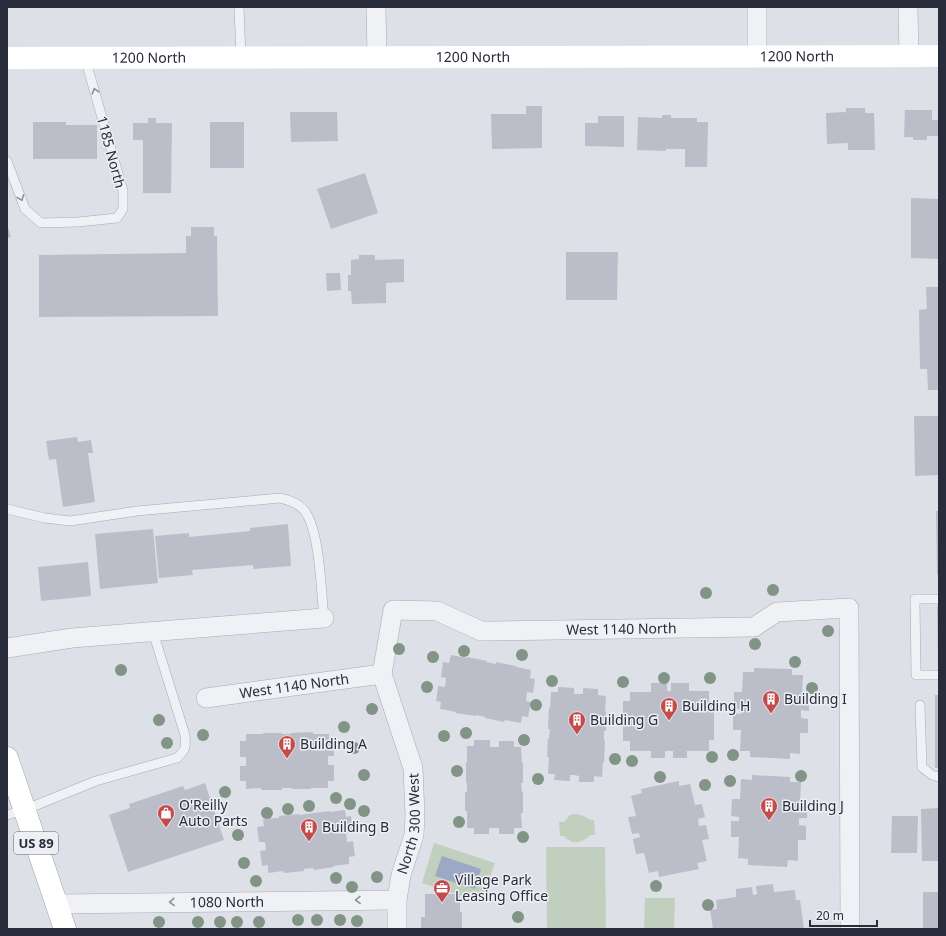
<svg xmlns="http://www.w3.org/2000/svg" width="946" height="936" font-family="'Noto Sans',sans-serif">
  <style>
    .green { fill: #c1cfbf }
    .water { fill: #9ba9c4 }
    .building { fill: #bbbec8 }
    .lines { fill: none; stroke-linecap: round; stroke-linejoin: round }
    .lane-casing { stroke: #a7aab3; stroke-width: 10 }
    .street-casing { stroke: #a7aab3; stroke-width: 20 }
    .primary-casing { stroke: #9ea3b1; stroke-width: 23 }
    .lane { stroke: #f0f1f5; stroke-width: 9 }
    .street { stroke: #f0f1f5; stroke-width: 19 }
    .secondary { stroke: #fff; stroke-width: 22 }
    .primary { stroke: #fff; stroke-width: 22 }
    .tree { fill: #829486 }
    .oneway { stroke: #8c8e98 }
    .labels { text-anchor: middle; stroke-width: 3; stroke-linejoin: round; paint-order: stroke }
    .shield { fill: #edeff4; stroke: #636672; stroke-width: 1 }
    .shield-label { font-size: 13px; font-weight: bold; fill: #282c3b }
    .street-label { font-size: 14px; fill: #282c3b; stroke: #edeff4 }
    .poi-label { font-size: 14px; fill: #282c3b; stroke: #edeff4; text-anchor: start }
  </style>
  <rect width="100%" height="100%" fill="#dde0e6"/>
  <path class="green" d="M574,814C585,814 586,820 594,820L595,835H590C582,844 572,845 564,836H560L559,822H564L570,815Z
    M434,843L495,863L481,902L422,883Z
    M546,847H605L606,929H547Z
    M645,898H675L674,929H644Z"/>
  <path class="water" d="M442,856L481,869L475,889L435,876Z"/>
  <path class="building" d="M526,106H542V148L492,149L491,114H526Z
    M846,108H865V113H874L875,150H848V143L827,144L826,113L846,112Z
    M905,110H932V120H938V136H927V140H913V137H904Z
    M290,112H337L338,141L291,142Z
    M662,115H671V118H697V122H708L707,167H685V149H666V151L637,150L638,117L662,118Z
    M598,116H624V147L585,146V123H598Z
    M148,118H156V123H172L171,193H143V140H133V123H148Z
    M33,122H66V125H97V159H33Z
    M210,122H244V168H210Z
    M365,173L378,213L331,229L317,189Z
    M911,198L939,199V259L911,258Z
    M7,224L11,237L7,238Z
    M191,227H214V236H217L218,316L39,317V255L186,253V236H191Z
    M566,252H618L617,300H566Z
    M359,255H375V260L404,259V282L386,283V303L352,304L351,291H348V275H351V260L359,259Z
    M326,273H340L341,290L327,291Z
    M926,287H939V390H928L927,369H920L919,310L927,309Z
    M914,416H939V475L915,476Z
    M77,437L78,442L91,440L93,453H88L95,502L63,507L56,459L49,460L46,441Z
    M936,511H939V575H937Z
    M288,524L291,566L253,569V565L192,570L193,575L159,578L155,536L189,533V537L250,531V528Z
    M153,529L158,583L100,589L95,534Z
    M88,562L91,596L41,601L38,567Z
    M937,606H939V668H938Z
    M451,655L467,658V657L487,661L486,662L496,664V662L516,666V667L531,670L530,678L535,679L533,693L527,692L526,701L531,702L528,717L522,716L521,723L505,720L504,722L485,718V717L477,715L476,716L455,713L456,712L440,709L441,702L436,701L438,686L445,687L446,678L441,677L443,662L449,663Z
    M754,668L792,669V675H803L802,697H809V711L801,710V718L808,719V733H800V754L790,753V759L750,757V751H740L741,730H733V713L741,714V709H734V692H742L743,672H754Z
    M651,683H667V691H671V683H689V691H709V702H714V740H709V751H687V758H673V751H665V758H651V751H630V741H623V701H630V692H651Z
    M558,687L574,688V694H583V688L598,689V695L606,696L605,712H606V731H604V741H605L604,762H603L602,777L594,776V782H579V776L574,775H570V781L554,780L555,774H548L549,757H547L548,738H549L550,729H548L549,708H550L551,692H558Z
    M935,695H939V768H935Z
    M313,732V734H329V741L334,740V756H328V765H334V781H328V788H311V789H292V788H282V790H261V788L246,789V781H240V766H246V757H240V741H246V734H263V733H282V734H291V733Z
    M474,740H490V747H499V741H514V747H521L522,763H523V783H521L522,792H523V813H521L522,828H514V834H499V828H489V834H474V828H467V811H465V792H467V783H466V762H467V746H474Z
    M752,775L790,777V782H801L800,804H807V818H799V825L806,826V840H798V861L788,860L787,867L748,865V859L738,858L739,837H731V821H739V817L731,816L732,799H740L741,779L752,780Z
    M679,781V786L690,784L695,805L702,804L705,817L698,819L699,826L706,825L709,839L702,840L707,861L697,863L699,869L659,877L658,871L649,873L644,853L636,854L633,839L640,837L639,833L632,834L628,817L636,816L631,796L642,793L641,789Z
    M205,783L224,840L128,872L109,815L130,808L129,804L183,786L185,790Z
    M939,808V861H922L921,809Z
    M345,810L346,817L351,816L353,832L346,833L347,842L353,841L355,856L349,857V864L333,866L334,867L314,870L313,868L304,869V871L284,873L283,871L268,873V865L262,866L260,851L266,850L265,842H259L257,827L264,826L263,819L279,818V816L299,814V815L329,811V812Z
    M892,816H918L917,853H891Z
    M773,884L774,892L795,890L796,900H800L804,929H713L710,910L717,909L716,900L736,897V889L752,887L753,895L757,894L756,886Z
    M923,892H939V929H923Z
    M425,894H460V912H462V929H421V917H425Z"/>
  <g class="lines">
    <g class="lane-casing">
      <path id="lane" d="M239,7L241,58
        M7,161L25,209L41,223L78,222L117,218L123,209V191L85,58
        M7,509L45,518L70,521L137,511L280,498C289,500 298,503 304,510C320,530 321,591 324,618
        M939,599H915L916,675H939
        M920,705L922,767L932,775L939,777
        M7,815L24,810L96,781L177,758C186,749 186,748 185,735L153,632"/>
    </g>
    <g class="street-casing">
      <g id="street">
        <path d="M376,7L377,57"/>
        <path d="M908,7L909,56"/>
        <path d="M757,57V7"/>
        <path d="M7,648L72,638L324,618"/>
        <path id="s1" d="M206,698L382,674"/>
        <path id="s2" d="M56,904L397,900"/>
        <path id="s3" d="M397,929V900L401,875L414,835L415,815L413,768L382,674L393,610L437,611L481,631H488L754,627L777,612L849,608L850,929"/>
      </g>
    </g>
    <g class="primary-casing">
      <path id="primary" d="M7,758L65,929"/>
    </g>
    <use href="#lane" class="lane"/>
    <use href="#street" class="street"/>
    <path class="secondary" id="s4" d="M7,58L939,56"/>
    <use href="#primary" class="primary"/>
  </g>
  <g class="tree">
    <circle cx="773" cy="590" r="6"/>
    <circle cx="706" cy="593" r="6"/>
    <circle cx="828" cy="631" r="6"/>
    <circle cx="755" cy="644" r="6"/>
    <circle cx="399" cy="649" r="6"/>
    <circle cx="464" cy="651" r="6"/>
    <circle cx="522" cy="655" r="6"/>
    <circle cx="433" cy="657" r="6"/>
    <circle cx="795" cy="662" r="6"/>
    <circle cx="121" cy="670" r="6"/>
    <circle cx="664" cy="678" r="6"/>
    <circle cx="710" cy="678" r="6"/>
    <circle cx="552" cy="681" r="6"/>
    <circle cx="623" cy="682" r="6"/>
    <circle cx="427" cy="687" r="6"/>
    <circle cx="812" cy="688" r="6"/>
    <circle cx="536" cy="705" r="6"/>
    <circle cx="372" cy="709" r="6"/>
    <circle cx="159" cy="720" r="6"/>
    <circle cx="344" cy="727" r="6"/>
    <circle cx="466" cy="733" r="6"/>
    <circle cx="203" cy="735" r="6"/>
    <circle cx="444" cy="736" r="6"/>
    <circle cx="524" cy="740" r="6"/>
    <circle cx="167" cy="743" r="6"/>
    <circle cx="354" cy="748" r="6"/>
    <circle cx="733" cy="755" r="6"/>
    <circle cx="712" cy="757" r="6"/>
    <circle cx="615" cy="759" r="6"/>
    <circle cx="632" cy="761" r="6"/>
    <circle cx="457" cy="771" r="6"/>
    <circle cx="364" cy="775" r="6"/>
    <circle cx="801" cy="776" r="6"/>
    <circle cx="660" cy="777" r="6"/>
    <circle cx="538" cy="779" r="6"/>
    <circle cx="730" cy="781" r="6"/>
    <circle cx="705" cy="785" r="6"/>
    <circle cx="225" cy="792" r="6"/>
    <circle cx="336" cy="798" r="6"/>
    <circle cx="350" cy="804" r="6"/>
    <circle cx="309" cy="806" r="6"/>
    <circle cx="288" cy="809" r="6"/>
    <circle cx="364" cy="811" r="6"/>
    <circle cx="267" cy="813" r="6"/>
    <circle cx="459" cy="822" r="6"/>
    <circle cx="238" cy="835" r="6"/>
    <circle cx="523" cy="837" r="6"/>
    <circle cx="244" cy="863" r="6"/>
    <circle cx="377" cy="877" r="6"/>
    <circle cx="336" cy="878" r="6"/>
    <circle cx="256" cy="881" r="6"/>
    <circle cx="656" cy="886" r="6"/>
    <circle cx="352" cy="887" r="6"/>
    <circle cx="708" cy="905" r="6"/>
    <circle cx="518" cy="917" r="6"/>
    <circle cx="298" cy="920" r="6"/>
    <circle cx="317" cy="920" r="6"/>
    <circle cx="340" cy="920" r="6"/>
    <circle cx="357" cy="921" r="6"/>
    <circle cx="159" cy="922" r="6"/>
    <circle cx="198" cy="922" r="6"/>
    <circle cx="220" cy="922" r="6"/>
    <circle cx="237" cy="922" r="6"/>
    <circle cx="259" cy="922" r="6"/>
  </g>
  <defs><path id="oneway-chevron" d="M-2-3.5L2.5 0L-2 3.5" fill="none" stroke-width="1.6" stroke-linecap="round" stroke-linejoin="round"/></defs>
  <g class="oneway">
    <use href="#oneway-chevron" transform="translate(95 91) rotate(-106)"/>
    <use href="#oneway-chevron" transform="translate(21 198) rotate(69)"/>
    <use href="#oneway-chevron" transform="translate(358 900) rotate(179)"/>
    <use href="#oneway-chevron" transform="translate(172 902) rotate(179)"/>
  </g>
  <defs>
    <g id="building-pin" transform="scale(0.9)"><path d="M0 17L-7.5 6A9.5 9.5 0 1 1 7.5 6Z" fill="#c34b4c" stroke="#edeff4"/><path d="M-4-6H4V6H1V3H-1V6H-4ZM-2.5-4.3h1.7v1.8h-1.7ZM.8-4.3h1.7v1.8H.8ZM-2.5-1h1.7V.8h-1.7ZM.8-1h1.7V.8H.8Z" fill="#fff"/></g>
    <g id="shop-pin" transform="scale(0.9)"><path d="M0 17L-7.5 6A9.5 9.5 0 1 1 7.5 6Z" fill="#c34b4c" stroke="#edeff4"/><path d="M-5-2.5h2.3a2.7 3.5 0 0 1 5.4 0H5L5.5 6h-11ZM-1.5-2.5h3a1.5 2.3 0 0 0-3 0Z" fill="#fff"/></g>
    <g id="office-pin" transform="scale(0.9)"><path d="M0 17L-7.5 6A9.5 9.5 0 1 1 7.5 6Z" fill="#c34b4c" stroke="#edeff4"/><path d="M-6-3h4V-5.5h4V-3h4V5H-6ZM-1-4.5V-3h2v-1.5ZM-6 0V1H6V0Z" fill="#fff"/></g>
  </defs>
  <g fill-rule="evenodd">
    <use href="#building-pin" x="771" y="699"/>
    <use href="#building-pin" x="669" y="706"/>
    <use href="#building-pin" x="577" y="720"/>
    <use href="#building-pin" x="287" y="744"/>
    <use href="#building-pin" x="769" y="806"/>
    <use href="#shop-pin" x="166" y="813"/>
    <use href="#building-pin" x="309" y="827"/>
    <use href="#office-pin" x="442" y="888"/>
  </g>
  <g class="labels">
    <rect class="shield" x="14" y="832" width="44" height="22" rx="3"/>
    <g class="shield-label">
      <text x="36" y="848">US 89</text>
    </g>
    <g class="street-label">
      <text dy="5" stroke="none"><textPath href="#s4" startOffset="790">1200 North</textPath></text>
      <text dy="5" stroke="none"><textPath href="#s4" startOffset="466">1200 North</textPath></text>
      <text dy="5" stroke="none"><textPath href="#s4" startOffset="142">1200 North</textPath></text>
      <text transform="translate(111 152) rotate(75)" y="5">1185 North</text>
      <text dy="5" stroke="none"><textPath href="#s3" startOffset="560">West 1140 North</textPath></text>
      <text dy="5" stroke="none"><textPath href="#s1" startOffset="89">West 1140 North</textPath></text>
      <text dy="5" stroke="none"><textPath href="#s3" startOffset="107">North 300 West</textPath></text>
      <text dy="5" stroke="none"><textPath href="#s2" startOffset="171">1080 North</textPath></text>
    </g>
    <g class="poi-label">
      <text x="784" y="704">Building I</text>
      <text x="682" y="711">Building H</text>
      <text x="590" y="725">Building G</text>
      <text x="300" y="749">Building A</text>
      <text x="179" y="810">O'Reilly<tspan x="179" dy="16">Auto Parts</tspan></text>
      <text x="782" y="811">Building J</text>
      <text x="322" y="832">Building B</text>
      <text x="455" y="885">Village Park<tspan x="455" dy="16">Leasing Office</tspan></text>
    </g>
  </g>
  <rect width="946" height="936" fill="none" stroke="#282c3b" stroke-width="16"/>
  <path d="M810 920v6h67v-6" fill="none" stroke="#282c3b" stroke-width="2"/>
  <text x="816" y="920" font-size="12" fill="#282c3b" stroke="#edeff4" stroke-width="3" paint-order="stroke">20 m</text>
</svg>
